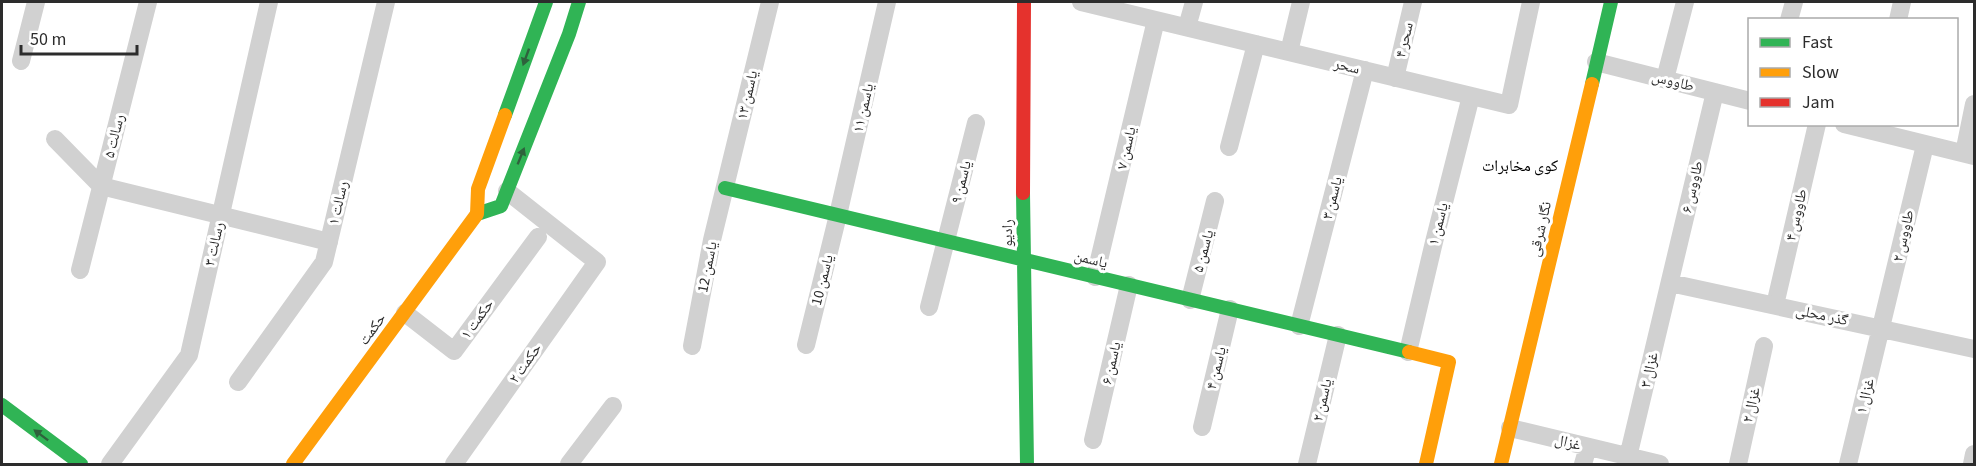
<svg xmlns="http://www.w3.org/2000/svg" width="1976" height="466" font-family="'Source Sans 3','Noto Naskh Arabic',sans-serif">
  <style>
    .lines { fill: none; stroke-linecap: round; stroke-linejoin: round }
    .street { stroke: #d1d1d1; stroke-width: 18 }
    .fast { stroke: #30b455; stroke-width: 14 }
    .slow { stroke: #ff9f0a; stroke-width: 14 }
    .jam { stroke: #e5322d; stroke-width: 14 }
    .oneway { fill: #2e623c }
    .labels { text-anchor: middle; stroke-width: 6; stroke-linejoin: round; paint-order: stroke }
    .street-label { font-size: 15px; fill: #2c2c2c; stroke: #fff }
    .neighbourhood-label { font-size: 16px; fill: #000; stroke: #fff }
  </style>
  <rect width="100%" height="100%" fill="#fff"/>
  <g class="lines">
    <path class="street" d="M1081,2L1509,105L1531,2
      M1789,20L1794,2
      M1898,20L1902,2
      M1187,27L1194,2
      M1289,52L1301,2
      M21,61L36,2
      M1596,62L1750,101
      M1395,78L1413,2
      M1665,79L1685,2
      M1844,124L1974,156
      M55,139L101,186L329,242
      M1229,147L1256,44
      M1964,153L1974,104
      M80,270L148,2
      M1095,277L1156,20
      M1670,283L1974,349
      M1190,300L1215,201
      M1775,305L1817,124
      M929,307L976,123
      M405,313L454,351L538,237
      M1299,326L1365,70
      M806,345L838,215L887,2
      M692,346L712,240L770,2
      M1408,352L1434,242L1471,96
      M238,382L324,262L386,2
      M1202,427L1230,309
      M1510,428L1660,464
      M1093,440L1129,285
      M1628,457L1715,92
      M110,464L189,355L269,2
      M454,464L597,262L507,191
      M569,464L613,406
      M1307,464L1338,335
      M1583,464L1588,447
      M1738,464L1764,346
      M1848,464L1925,145
      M1972,464L1974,454"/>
    <path class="fast" d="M1592,84L1611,2
      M505,115L546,2
      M725,188L1409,352
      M1023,193L1027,464
      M477,214L501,206L569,34L579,2
      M2,405L81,464"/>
    <path class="slow" d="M1409,352L1449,362L1426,464
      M293,464L477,214L478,189L505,115
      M1501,464L1592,84"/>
    <path class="jam" d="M1023,193L1024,2"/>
  </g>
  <defs><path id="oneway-solid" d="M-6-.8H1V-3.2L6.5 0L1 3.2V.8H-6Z" transform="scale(1.5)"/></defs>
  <g class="oneway">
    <use href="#oneway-solid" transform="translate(526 57) rotate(110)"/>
    <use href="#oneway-solid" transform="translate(521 156) rotate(-68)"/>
    <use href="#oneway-solid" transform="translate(41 435) rotate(-143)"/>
  </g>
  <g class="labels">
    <g class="street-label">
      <text transform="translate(1404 40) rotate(-77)" y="5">سحر ۴</text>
      <text transform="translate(1347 66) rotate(14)" y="5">سحر</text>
      <text transform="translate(1673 81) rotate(14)" y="5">طاووس</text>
      <text transform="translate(747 95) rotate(-77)" y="5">یاسمن ۱۳</text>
      <text transform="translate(863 108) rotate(-77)" y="5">یاسمن ۱۱</text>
      <text transform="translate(114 136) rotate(-76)" y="5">رسالت ۵</text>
      <text transform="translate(1126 148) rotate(-77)" y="5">یاسمن ۷</text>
      <text transform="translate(961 182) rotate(-76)" y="5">یاسمن ۹</text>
      <text transform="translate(1692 187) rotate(-77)" y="5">طاووس ۶</text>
      <text transform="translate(1332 198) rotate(-76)" y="5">یاسمن ۳</text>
      <text transform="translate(338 203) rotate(-77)" y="5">رسالت ۱</text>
      <text transform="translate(1796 215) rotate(-77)" y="5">طاووس ۴</text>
      <text transform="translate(1438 224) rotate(-76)" y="5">یاسمن ۱</text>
      <text transform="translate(1540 229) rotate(-77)" y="5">نگار شرقی</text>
      <text transform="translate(1007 233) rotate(-90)" y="5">رادیو</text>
      <text transform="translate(1903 236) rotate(-77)" y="5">طاووس ۲</text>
      <text transform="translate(214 244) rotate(-77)" y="5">رسالت ۳</text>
      <text transform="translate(1203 251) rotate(-75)" y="5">یاسمن ۵</text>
      <text transform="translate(1091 259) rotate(14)" y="5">یاسمن</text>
      <text transform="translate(707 267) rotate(-79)" y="5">یاسمن 12</text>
      <text transform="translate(822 280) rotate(-76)" y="5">یاسمن 10</text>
      <text transform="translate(1822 315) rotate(12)" y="5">گذر محلی</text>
      <text transform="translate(477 319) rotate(-54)" y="5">حکمت ۱</text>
      <text transform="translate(372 329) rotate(-54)" y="5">حکمت</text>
      <text transform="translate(525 363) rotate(-55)" y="5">حکمت ۲</text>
      <text transform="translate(1111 363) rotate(-77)" y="5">یاسمن ۶</text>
      <text transform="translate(1216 368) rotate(-76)" y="5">یاسمن ۴</text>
      <text transform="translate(1649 370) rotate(-77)" y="5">غزال ۳</text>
      <text transform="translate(1865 396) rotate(-76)" y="5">غزال ۱</text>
      <text transform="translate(1322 400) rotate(-77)" y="5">یاسمن ۲</text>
      <text transform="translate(1751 405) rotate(-77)" y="5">غزال ۲</text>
      <text transform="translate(1568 442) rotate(14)" y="5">غزال</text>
    </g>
    <g class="neighbourhood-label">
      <text x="1520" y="171">کوی مخابرات</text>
    </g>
  </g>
  <rect width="1976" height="466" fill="none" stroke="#2c2c2c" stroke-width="6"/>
  <rect x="1748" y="18" width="210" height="108" fill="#ffffff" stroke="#ababab" stroke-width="1.5"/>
  <rect x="1760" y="38" width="30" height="9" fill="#30b455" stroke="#ababab" stroke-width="1.5"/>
  <text x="1802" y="48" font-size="18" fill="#2c2c2c">Fast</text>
  <rect x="1760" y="68" width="30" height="9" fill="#ff9f0a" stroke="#ababab" stroke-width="1.5"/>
  <text x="1802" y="78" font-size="18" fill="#2c2c2c">Slow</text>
  <rect x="1760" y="98" width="30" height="9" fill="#e5322d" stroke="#ababab" stroke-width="1.5"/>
  <text x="1802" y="108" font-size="18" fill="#2c2c2c">Jam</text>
  <path d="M21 45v9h116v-9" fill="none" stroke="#2c2c2c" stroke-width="3"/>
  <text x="30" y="45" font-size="18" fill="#2c2c2c" stroke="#ffffff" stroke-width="4.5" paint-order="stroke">50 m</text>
</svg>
